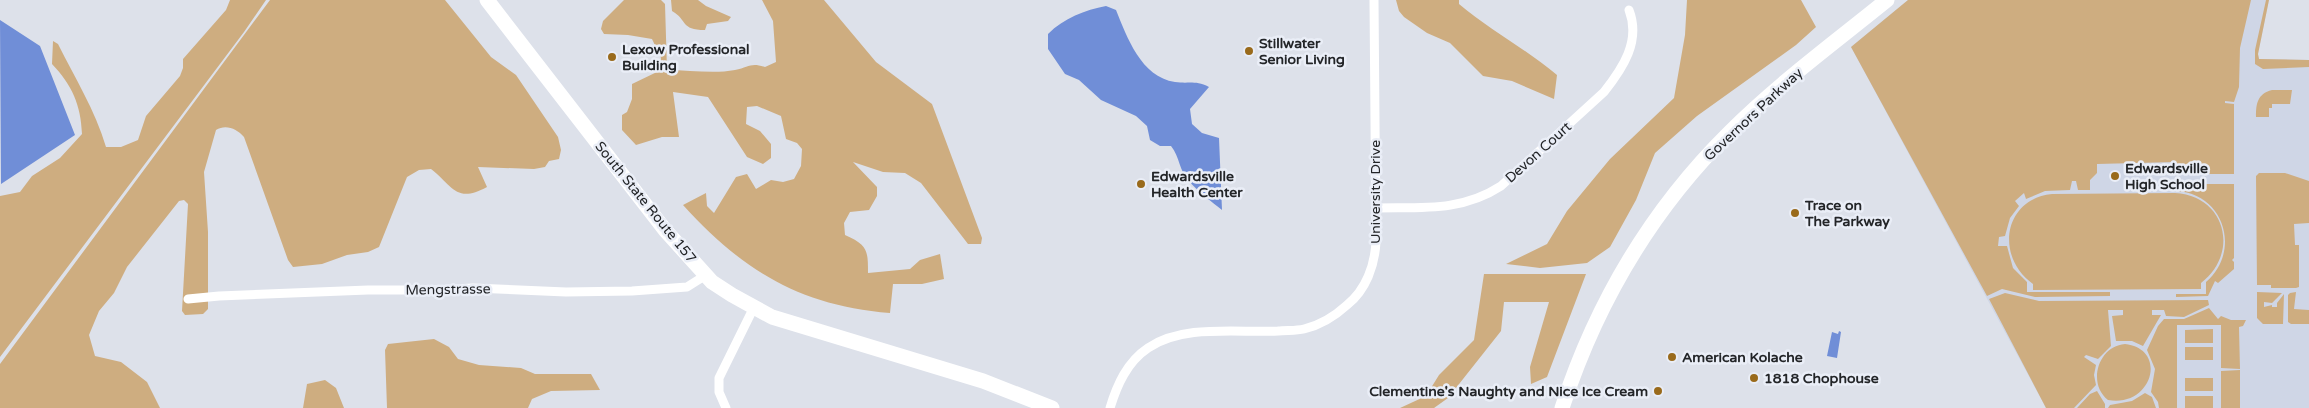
<svg xmlns="http://www.w3.org/2000/svg" width="2309" height="408" font-family="'Varela Round',sans-serif">
  <style>
    .built { fill: #cfd6e6 }
    .green { fill: #cead80 }
    .water { fill: #708ed7 }
    .lines { fill: none; stroke-linecap: round; stroke-linejoin: round }
    .minor { stroke: #fff; stroke-width: 9 }
    .primary { stroke: #fff; stroke-width: 15 }
    .poi-dot { fill: #996a1b; stroke: #eaeef7; stroke-width: 2 }
    .labels { text-anchor: middle; stroke-width: 5; stroke-linejoin: round; paint-order: stroke }
    .poi-label { font-size: 14px; font-weight: bold; fill: #232528; stroke: #eaeef7; text-anchor: start }
    .street-label { font-size: 14px; fill: #232528; stroke: #eaeef7 }
  </style>
  <rect width="100%" height="100%" fill="#dde1ea"/>
  <path class="built" d="M1908,0H2269L2258,54L2259,59L2309,60V408H2046L1851,47Z"/>
  <path class="green" d="M230,0H266L244,32L0,357V196L20,192L32,176L60,158L82,134C81,105 72,85 52,64L53,41L58,44C75,78 95,110 106,147H121L138,140L146,116L180,76L183,68V59L226,10Z
    M270,0H445L491,57L516,75L558,137L561,150L559,159L549,161L545,167L534,169L478,167L487,187C456,204 453,186 431,169L419,170L407,177L379,247L368,252L347,255L322,264L293,267L288,260L244,137C237,129 226,124 216,130L204,172L208,232V309L203,314L185,315L182,311L188,204L184,200L179,201L127,267L114,293L99,311L89,335L95,356L121,362L147,382L160,408H0V364Z
    M624,0H661L665,4L667,70C689,70 714,74 735,70C749,67 751,62 765,67L776,62L773,21L762,0H824L876,62L932,104L982,238L981,244H968L921,183L905,173L883,172L853,162L877,187V196L869,210L850,212L844,223L845,235C868,245 868,251 868,273L910,269L920,260L940,254L944,279L922,284H893L890,313C800,306 742,270 683,205L706,193L707,206L714,213L736,177L747,174L756,189L771,180L783,182L794,179L801,166L802,149L797,143L786,139L781,116L757,106L747,107L746,124L760,131L771,144V158L763,164L747,157L708,97L673,92L679,137H662L636,145L622,130V115L627,112L632,99V84L659,71L661,58L652,39L628,35L604,34L601,29L603,21Z
    M671,0H698L706,6L731,17L728,21L707,24L705,30C680,30 688,20 672,11Z
    M1396,0H1459V4C1490,30 1526,49 1557,75L1554,99L1512,81L1483,76L1450,43L1427,33L1404,17L1399,11Z
    M1687,0H1801L1816,27L1796,45L1697,116L1655,153L1636,200L1610,247L1587,263L1540,268L1506,264L1547,244L1567,211L1610,159L1674,98L1685,35Z
    M1908,0H2251L2240,48L2239,87L2234,102L2225,101V103L2234,104V174H2165V172H2174L2176,167L2175,162L2097,164V173L2090,180V190H2078L2076,181H2072L2070,190L2045,191L2026,199L2024,193L2015,201L2019,206L2010,218L2005,236L1999,237L1998,246H2007L2013,268L2027,282V292H2110V296L2035,297L2002,289L1987,296L1851,47Z
    M2266,0H2269L2258,54L2259,59L2309,60V67L2263,69L2255,64V50Z
    M2272,90H2292L2290,104H2272V108H2269V117H2256C2256,104 2257,94 2272,90Z
    M2259,173H2285L2309,181V223L2294,224L2295,245H2299V287L2296,288H2271V285H2257L2256,176Z
    M2180,184H2234V258L2232,260L2234,262V269L2218,283L2215,281L2208,296L2176,297V294H2206V282C2242,251 2224,193 2176,191L2179,189Z
    M2052,194L2175,193C2226,196 2240,253 2201,283V289L2033,290V284C1995,257 2003,199 2052,194Z
    M1484,274H1586L1547,377L1531,384L1530,367L1549,302H1504L1501,331L1448,398L1434,408H1400L1426,396L1439,375L1474,340Z
    M2257,292L2282,293L2272,303L2264,302V307L2272,305V307H2277V303L2284,294L2283,324H2263L2257,318Z
    M2296,292L2294,309L2309,310V324H2291L2288,322V295L2290,293Z
    M2005,293L2039,301L2208,300L2209,305L2184,317L2166,316L2164,310H2152V315H2161L2143,346L2132,341H2116L2112,316L2123,315V310H2108L2111,346L2098,359L2086,355L2084,357L2096,365L2094,375L2096,385L2074,408H2046L1989,299Z
    M2209,308L2218,319L2221,316L2231,320H2246L2243,326L2239,327L2240,369L2221,368V325H2177V408H2159L2158,402L2151,392L2155,369L2147,350L2158,326L2164,319H2184Z
    M2213,329V343H2185V330Z
    M434,339L449,347L458,359L479,365L521,368L535,374H591L600,390L551,391L532,399L528,408H387L385,350L388,344Z
    M2125,344C2169,349 2152,408 2108,400C2087,384 2098,346 2125,344Z
    M2185,347H2213V360H2185Z
    M2240,370V408H2221V371Z
    M2185,378H2213V391H2185Z
    M325,380L336,388L344,408H303L307,384Z
    M2097,391L2105,404V408H2077L2090,394Z
    M2145,393L2152,397L2156,408H2108L2110,405L2132,401Z
    M2185,396H2213V408H2185Z"/>
  <path class="water" d="M1106,6L1116,10C1127,37 1141,77 1175,82C1189,84 1195,80 1209,87L1190,109L1192,124L1202,133L1219,138L1222,210C1213,203 1196,190 1189,181C1179,171 1180,157 1171,146H1160L1150,140L1147,126L1136,116L1101,100L1079,80L1065,74L1048,49V34C1064,18 1085,10 1106,6Z
    M0,20L40,46L75,135L1,184Z
    M1839,331L1841,332L1837,358L1827,356L1832,332L1838,334Z"/>
  <g class="lines">
    <path class="minor" d="M1376,208C1421,207 1461,212 1501,186L1604,92C1623,68 1641,41 1629,10
      M188,299L219,296L368,290H435L473,288L566,292L632,291L687,287L706,275
      M726,408L719,392V378L754,307
      M1110,408C1117,385 1127,362 1148,348C1183,324 1237,333 1278,331C1286,330 1296,331 1304,329C1321,325 1335,316 1347,305C1366,290 1375,265 1376,241L1374,0"/>
    <path class="primary" d="M487,0L665,230L712,282L732,295L772,317L983,381L1052,408
      M1562,408C1596,304 1652,209 1730,132C1778,84 1834,43 1887,0"/>
  </g>
  <g class="poi-dot">
    <circle cx="1249" cy="51" r="5"/>
    <circle cx="612" cy="57" r="5"/>
    <circle cx="2115" cy="176" r="5"/>
    <circle cx="1141" cy="184" r="5"/>
    <circle cx="1795" cy="213" r="5"/>
    <circle cx="1672" cy="357" r="5"/>
    <circle cx="1754" cy="378" r="5"/>
    <circle cx="1658" cy="391" r="5"/>
  </g>
  <g class="labels">
    <g class="poi-label">
      <text x="1259" y="48">Stillwater<tspan x="1259" dy="16">Senior Living</tspan></text>
      <text x="622" y="54">Lexow Professional<tspan x="622" dy="16">Building</tspan></text>
      <text x="2125" y="173">Edwardsville<tspan x="2125" dy="16">High School</tspan></text>
      <text x="1151" y="181">Edwardsville<tspan x="1151" dy="16">Health Center</tspan></text>
      <text x="1805" y="210">Trace on<tspan x="1805" dy="16">The Parkway</tspan></text>
      <text x="1682" y="362">American Kolache</text>
      <text x="1764" y="383">1818 Chophouse</text>
      <text x="1648" y="396" text-anchor="end">Clementine's Naughty and Nice Ice Cream</text>
    </g>
    <g class="street-label">
      <text transform="translate(1753 114) rotate(-43)" y="5">Governors Parkway</text>
      <text transform="translate(1538 152) rotate(-42)" y="5">Devon Court</text>
      <text transform="translate(1375 192) rotate(-90)" y="5">University Drive</text>
      <text transform="translate(646 202) rotate(51)" y="5">South State Route 157</text>
      <text transform="translate(448 289) rotate(-1)" y="5">Mengstrasse</text>
    </g>
  </g>
</svg>
